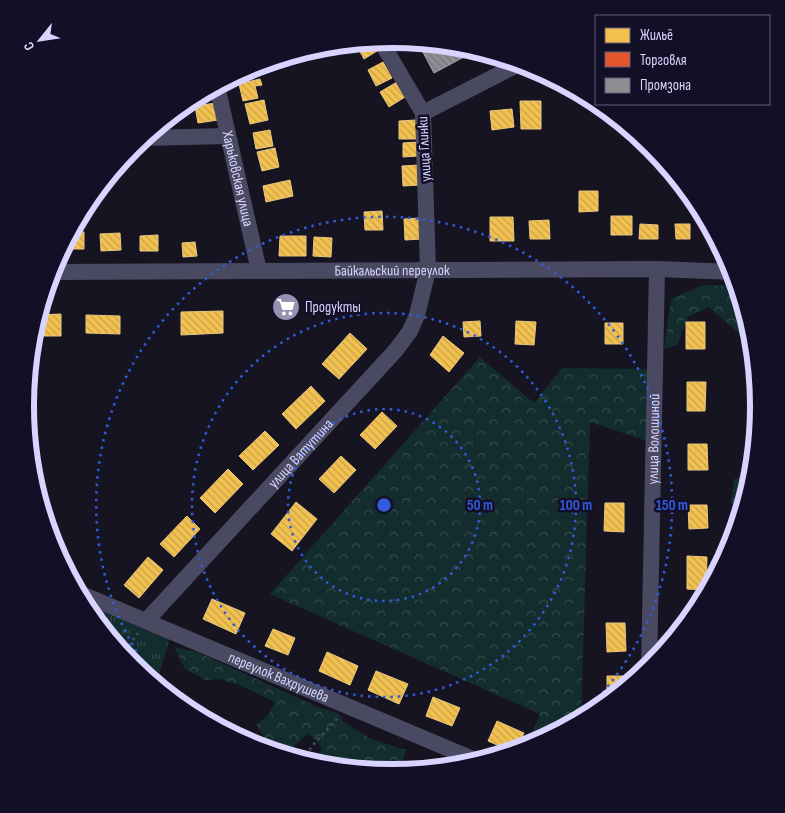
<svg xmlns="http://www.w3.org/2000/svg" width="785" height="813" font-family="'Sofia Sans Condensed',sans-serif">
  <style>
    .grass { fill: url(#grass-tufts) }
    .forest { fill: url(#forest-crowns) }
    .water { fill: url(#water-ripples) }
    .homes { fill: url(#homes-back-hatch); stroke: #eac783 }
    .shops { fill: url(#shops-back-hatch); stroke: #e17c6d }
    .industry { fill: url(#industry-back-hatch); stroke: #a4a2b3 }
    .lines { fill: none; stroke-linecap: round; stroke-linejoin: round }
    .path { stroke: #44505f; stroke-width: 2.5; stroke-dasharray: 2.5 4; stroke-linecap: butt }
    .minor { stroke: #4a4962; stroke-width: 16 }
    .ring { fill: none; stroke: #305bdc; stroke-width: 2.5; stroke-dasharray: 2.5 5 }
    .labels { text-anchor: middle; stroke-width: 5; stroke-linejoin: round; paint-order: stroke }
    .street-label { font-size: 15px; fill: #d9d4ff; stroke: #130f26 }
    .poi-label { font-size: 15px; fill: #d9d4ff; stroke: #130f26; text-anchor: start }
    .rim { fill: none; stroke: #d9d4ff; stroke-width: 6 }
    .centre { fill: #305bdc; stroke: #130f26; stroke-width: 2.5 }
    .ring-label { font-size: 15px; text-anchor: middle; font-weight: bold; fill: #305bdc; stroke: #130f26; stroke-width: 5; stroke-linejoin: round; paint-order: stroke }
  </style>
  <defs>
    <pattern id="grass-tufts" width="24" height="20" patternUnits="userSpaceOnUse" patternTransform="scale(1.25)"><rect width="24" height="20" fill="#132c2d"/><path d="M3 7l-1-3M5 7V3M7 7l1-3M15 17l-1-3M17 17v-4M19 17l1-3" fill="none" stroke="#354a4c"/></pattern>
    <pattern id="forest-crowns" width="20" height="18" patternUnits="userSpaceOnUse" patternTransform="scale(1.25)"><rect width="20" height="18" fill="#132c2d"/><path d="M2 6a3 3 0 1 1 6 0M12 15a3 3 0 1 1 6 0" fill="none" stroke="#354a4c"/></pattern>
    <pattern id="water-ripples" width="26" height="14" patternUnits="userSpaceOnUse" patternTransform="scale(1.25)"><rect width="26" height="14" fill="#0d2144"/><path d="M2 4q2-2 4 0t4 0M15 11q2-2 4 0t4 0" fill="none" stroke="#304060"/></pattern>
    <pattern id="homes-back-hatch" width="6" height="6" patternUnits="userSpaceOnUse" patternTransform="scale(1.25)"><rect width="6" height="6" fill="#f2c14e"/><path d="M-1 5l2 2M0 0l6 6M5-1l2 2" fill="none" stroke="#c6a14e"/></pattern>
    <pattern id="shops-back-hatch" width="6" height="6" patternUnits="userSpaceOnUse" patternTransform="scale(1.25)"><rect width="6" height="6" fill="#e4572e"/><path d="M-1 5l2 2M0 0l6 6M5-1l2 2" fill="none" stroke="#b35037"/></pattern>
    <pattern id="industry-back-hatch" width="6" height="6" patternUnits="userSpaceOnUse" patternTransform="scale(1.25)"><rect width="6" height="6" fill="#8d8d92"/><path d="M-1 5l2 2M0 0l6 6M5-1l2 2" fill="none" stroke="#76767d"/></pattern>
  </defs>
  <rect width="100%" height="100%" fill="#161421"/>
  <path class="grass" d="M82,601L170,638L156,685L132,666L87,610Z"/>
  <path class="forest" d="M703,285L738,286L753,335L755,355L744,338L709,307L688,317L677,345L664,349L671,299Z
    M480,357L534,403L562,368L647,369V441L590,422L581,720L533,746L526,748L540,714L270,594Z
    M754,468L753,478L744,508L731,504L734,480Z
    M174,647L197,652L320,708L338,713L344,722L371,739L406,750L401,768V773L392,774L321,767L314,765L322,748L309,733L294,746L295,759L277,754L273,750L256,725L269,714L275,702L237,684L219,679L206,680L185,669Z"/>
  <path class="water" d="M235,730L246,738L245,743L226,732Z"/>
  <path class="homes" d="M370,41L377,51L364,59L356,44Z
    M383,62L392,78L376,86L368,70Z
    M255,66L257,71L238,76V74Z
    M260,79L262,85L255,86L258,98L243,101L239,84Z
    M397,82L405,97L389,107L380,92Z
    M264,100L268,120L250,124L245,104Z
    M520,101H541V129H521Z
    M216,103L218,120L198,123L195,106Z
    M512,109L514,127L492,130L490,111Z
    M416,120V139H399V121Z
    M270,130L273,146L256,149L253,133Z
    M418,142V156L403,157V143Z
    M275,148L279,167L262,171L257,152Z
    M419,165L420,185L403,186L402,166Z
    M290,180L293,196L266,202L263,186Z
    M579,191H598V211L579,212Z
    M382,211L383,230H365L364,212Z
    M611,216H632V235H611Z
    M490,217H513L514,241H490Z
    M420,218L421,239L405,240L404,219Z
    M549,220L550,239H530L529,221Z
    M640,224L658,225V239H639Z
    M675,224H690V239H676Z
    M71,231L84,232V249H63Z
    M120,233L121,250L101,251L100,234Z
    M158,235V251H140V236Z
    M280,236H306V256H279Z
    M314,237L332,238L331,257L313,256Z
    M195,242L197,256L183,257L182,243Z
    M223,311V333L181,335V312Z
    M61,314V336H32L38,315Z
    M86,315L120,316V334L86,333Z
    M480,321L481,336L464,337L463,322Z
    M516,321L536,322L534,345L515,344Z
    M686,322H705V349H686Z
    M605,323H623V344H605Z
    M350,333L367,349L339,379L322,364Z
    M443,336L464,353L449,372L430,355Z
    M687,382H706L705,411H687Z
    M311,386L325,401L296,429L282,414Z
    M382,412L397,426L375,449L360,435Z
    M265,431L279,445L253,470L239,456Z
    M688,444H707L708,470H688Z
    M341,456L356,470L334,493L319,479Z
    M228,469L243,484L215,513L200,498Z
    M296,502L317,519L292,551L271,534Z
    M605,503H624V532L604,531Z
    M688,505H707L708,528L689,529Z
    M187,516L200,529L174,557L160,544Z
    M687,556L707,557L706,590L687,589Z
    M148,557L163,570L139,598L124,585Z
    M212,599L245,613L236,634L203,619Z
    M606,623H625L626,651L607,652Z
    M273,629L295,638L288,655L265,646Z
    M327,652L358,666L350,685L319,671Z
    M376,671L408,684L399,704L368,690Z
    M607,676H626V688L607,704Z
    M433,697L460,708L452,726L426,716Z
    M497,721L524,733L516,751L513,752L488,741Z"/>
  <path class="shops" d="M281,301L293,303L291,314L278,311Z"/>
  <path class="industry" d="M417,41L464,46L477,50L434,73Z"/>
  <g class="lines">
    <path class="path" d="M126,658L129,645L138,633
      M305,762L311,747L338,718"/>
    <g class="minor">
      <path id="s1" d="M217,86L259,271"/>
      <path d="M423,113L521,63"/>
      <path d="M143,138L228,136"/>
      <path id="s2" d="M51,272L657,269L734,272"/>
      <path id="s3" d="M77,592L480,762"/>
      <path id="s4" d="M146,621L396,350L410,331L417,315L428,270L423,113L380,40"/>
      <path id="s5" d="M649,669L657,269"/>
    </g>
  </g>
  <g class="ring">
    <circle cx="384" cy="505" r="96"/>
    <circle cx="384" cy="505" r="192"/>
    <path d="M167 694A288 288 0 1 1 565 729"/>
  </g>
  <defs>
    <g id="supermarket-disc" transform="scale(1.4375)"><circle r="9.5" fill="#9591b1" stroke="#130f26"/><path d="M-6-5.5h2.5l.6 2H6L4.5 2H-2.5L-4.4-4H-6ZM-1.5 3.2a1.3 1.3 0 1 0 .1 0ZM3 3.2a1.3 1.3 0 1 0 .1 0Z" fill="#fff"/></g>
  </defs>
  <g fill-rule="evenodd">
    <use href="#supermarket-disc" x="286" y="307"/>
  </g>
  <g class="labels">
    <g class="street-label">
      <text transform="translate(424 149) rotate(-93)" y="5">улица Глинки</text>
      <text dy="5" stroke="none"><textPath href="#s1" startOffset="95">Харьковская улица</textPath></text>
      <text dy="5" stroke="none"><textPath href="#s2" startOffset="341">Байкальский переулок</textPath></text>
      <text dy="5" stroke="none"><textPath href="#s5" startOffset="230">улица Волошиной</textPath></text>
      <text dy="5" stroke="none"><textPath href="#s4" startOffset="228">улица Ватутина</textPath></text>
      <text dy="5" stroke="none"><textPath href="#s3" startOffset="219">переулок Вахрушева</textPath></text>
    </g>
    <g class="poi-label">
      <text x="305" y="312">Продукты</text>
    </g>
  </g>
  <path d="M0 0H785V813H0ZM34 406a358 358 0 1 1 716 0a358 358 0 1 1-716 0Z" fill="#130f26" fill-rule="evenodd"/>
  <path class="rim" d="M34 406a358 358 0 1 1 716 0a358 358 0 1 1-716 0Z"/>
  <circle cx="384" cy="505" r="8" class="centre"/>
  <g class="ring-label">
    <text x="480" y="510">50 m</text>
    <text x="576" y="510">100 m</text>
    <text x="672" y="510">150 m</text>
  </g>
  <rect x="595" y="15" width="175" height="90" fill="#130f26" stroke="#625e7d"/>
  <rect x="605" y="28" width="25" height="15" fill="#f2c14e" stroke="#625e7d"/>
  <text x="640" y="40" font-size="15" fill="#d9d4ff">Жильё</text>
  <rect x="605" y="52" width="25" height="15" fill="#e4572e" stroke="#625e7d"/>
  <text x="640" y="65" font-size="15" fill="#d9d4ff">Торговля</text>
  <rect x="605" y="78" width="25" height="15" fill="#8d8d92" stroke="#625e7d"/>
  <text x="640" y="90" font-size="15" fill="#d9d4ff">Промзона</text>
  <g transform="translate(40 40) rotate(240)" stroke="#130f26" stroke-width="4" paint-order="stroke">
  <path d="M0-4L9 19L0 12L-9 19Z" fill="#d9d4ff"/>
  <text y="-8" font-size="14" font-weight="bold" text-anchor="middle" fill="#d9d4ff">С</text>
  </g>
</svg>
